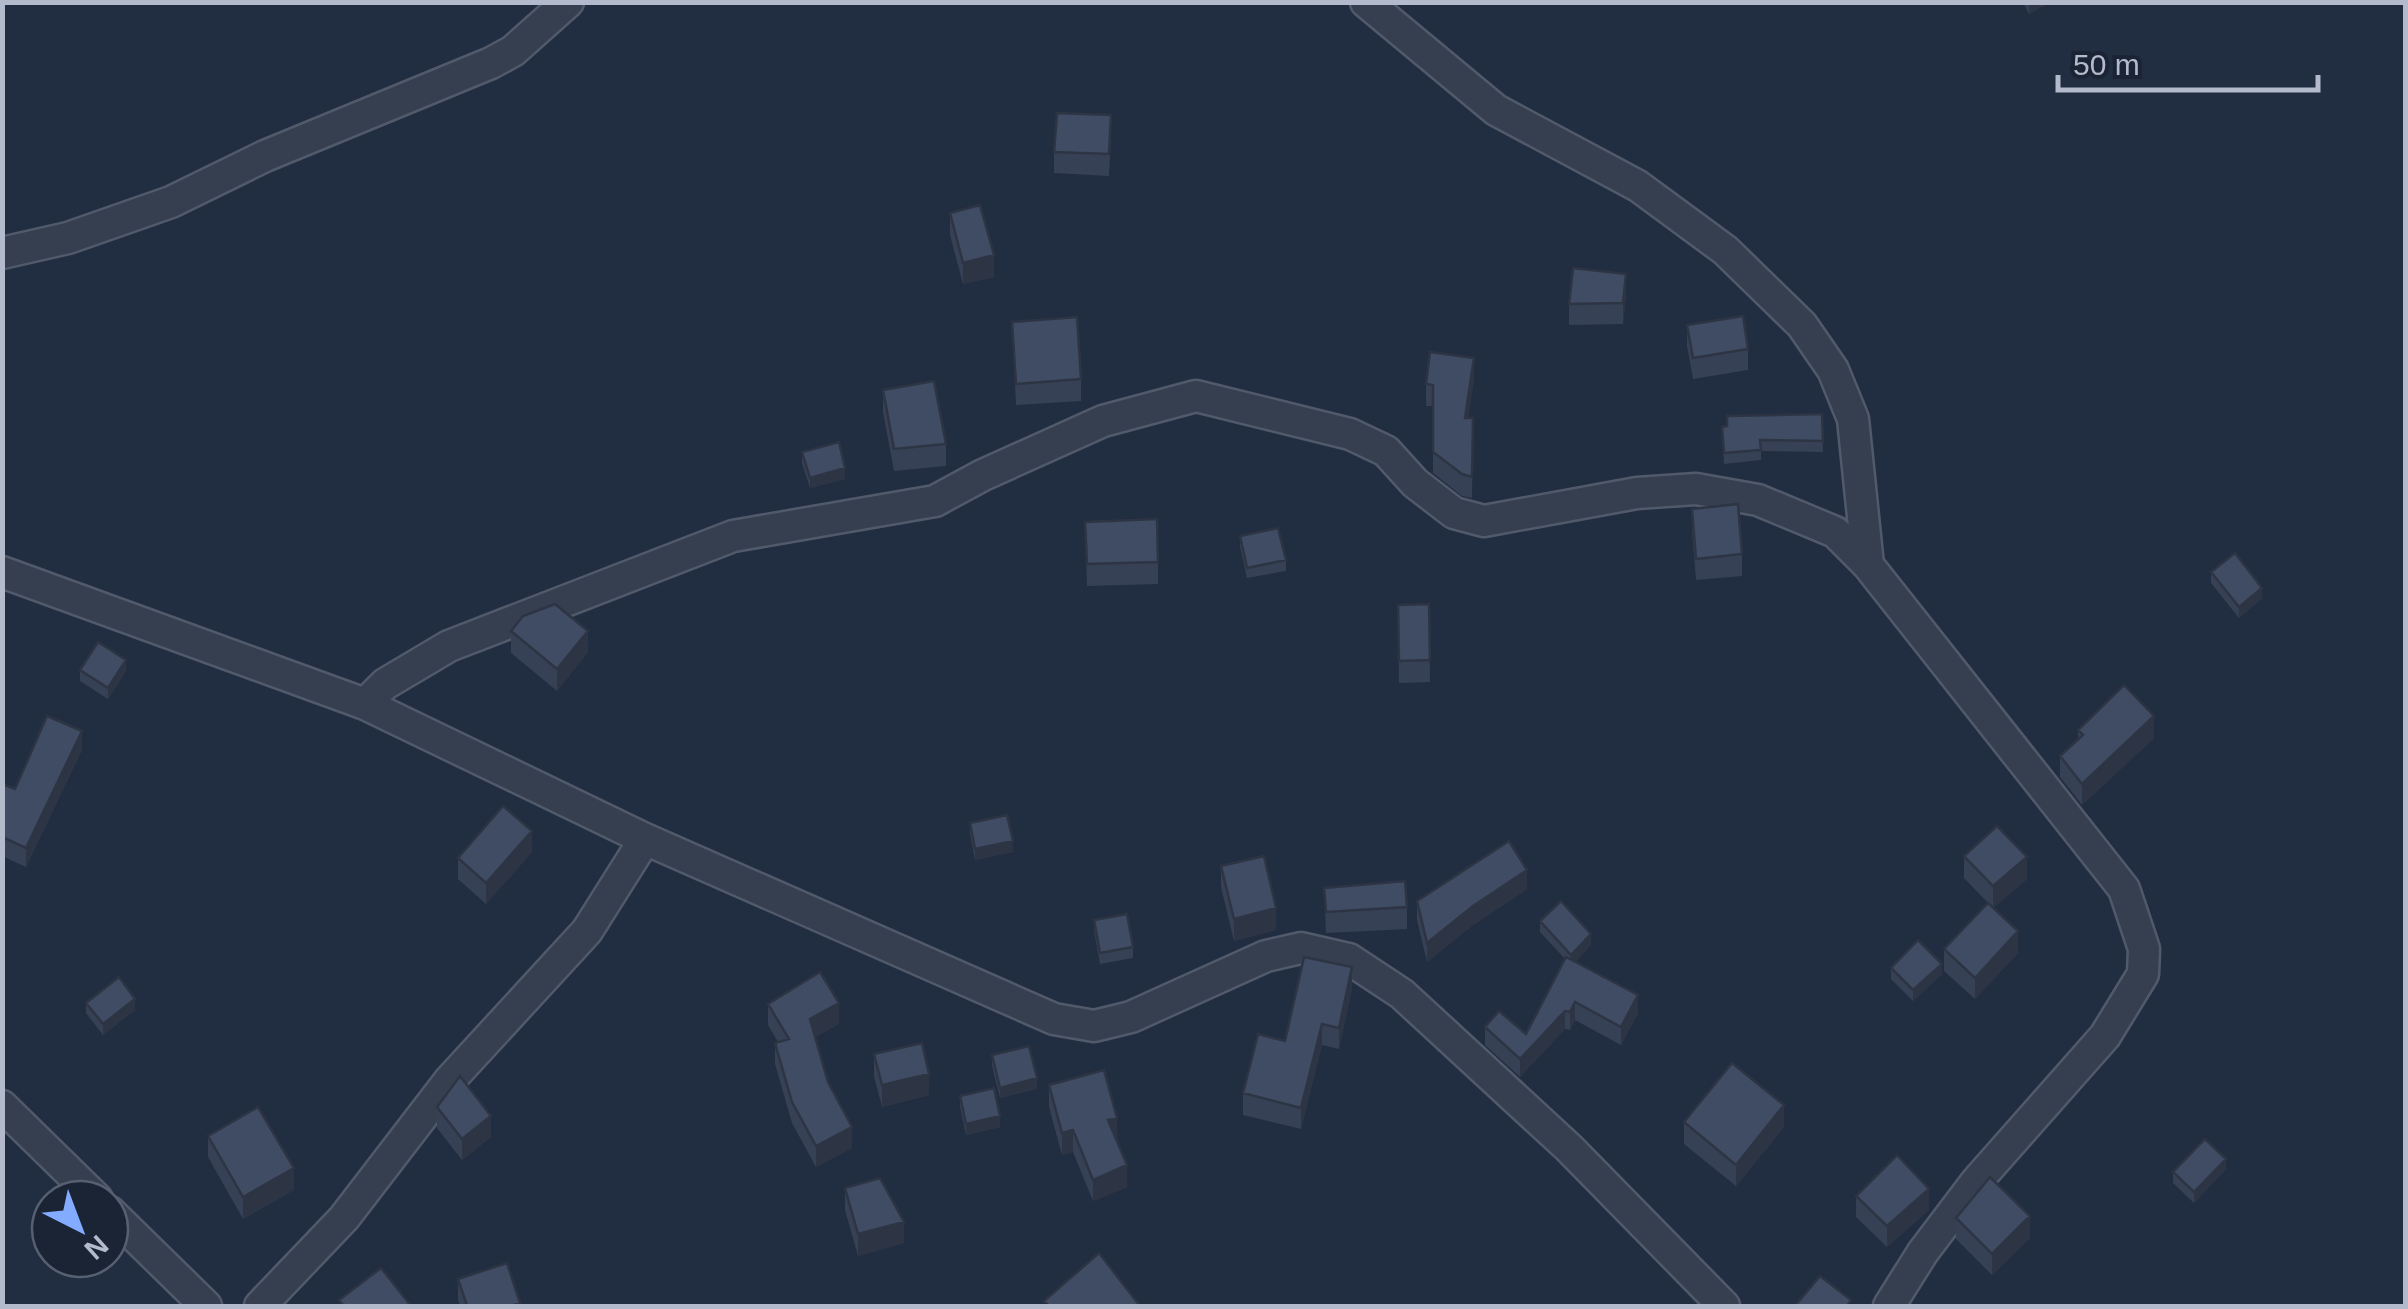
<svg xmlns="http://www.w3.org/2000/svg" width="2408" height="1309" font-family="Helvetica,sans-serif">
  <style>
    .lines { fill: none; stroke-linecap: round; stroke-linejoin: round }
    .minor-casing { stroke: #515a6b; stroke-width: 35 }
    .minor { stroke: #363f50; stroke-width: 30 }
    .wall { fill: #374155 }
    .shaded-wall { fill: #2d3545 }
    .building { fill: #404c63; stroke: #2d3545; stroke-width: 2.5 }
  </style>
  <rect width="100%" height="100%" fill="#212d40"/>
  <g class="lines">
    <g class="minor-casing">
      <path id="minor" d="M1366,2L1496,110L1638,186L1725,250L1802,325L1833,370L1853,419L1868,565
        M2,253L68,238L171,202L265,156L491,63L513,51L568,2
        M2,572L365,704L645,839L1054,1019L1094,1026L1131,1017L1266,956L1301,948L1349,959L1402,994L1569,1148L1724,1306
        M365,704L385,684L449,646L733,536L935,501L983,475L1103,421L1196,396L1350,434L1386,451L1415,483L1454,513L1484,521L1637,493L1696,489L1758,500L1835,532L1868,565L2124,889L2144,949L2143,974L2105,1036L1976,1182L1923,1252L1889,1306
        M2,1106L97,1199
        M110,1212L206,1306
        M260,1306L344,1218L450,1080L587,931L645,839"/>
    </g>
    <use href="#minor" class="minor"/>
  </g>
  <path class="wall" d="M2023,2H2050L2029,14Z
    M1111,137L1109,176L1054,173V152Z
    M950,213L994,277L963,284L950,235Z
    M1626,295L1623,324L1569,325V304Z
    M1012,322L1081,379V401L1016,405Z
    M1687,325L1748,349V370L1693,379L1687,346Z
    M1474,379L1468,418H1473L1472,498L1462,496L1433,473V406H1426V384Z
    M883,390L946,444V466L894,471L883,412Z
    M1822,414L1823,452L1761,451V460L1724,464L1722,427Z
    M802,452L845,479L810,488L802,463Z
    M1692,509L1742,554V576L1696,580L1692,530Z
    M1085,522L1158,562V584L1087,586Z
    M1240,536L1286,560V571L1247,578L1240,547Z
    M2211,572L2262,598L2239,618L2211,583Z
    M1429,604L1430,682L1399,683L1398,605Z
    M511,631L588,652L557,691L511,653Z
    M80,670L126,671L108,699L80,681Z
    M2078,730L2154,738L2082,805L2060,777V756L2078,740Z
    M82,750L26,867L2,856V784L15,789Z
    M970,823L1013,852L975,860L970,834Z
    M532,852L486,904L458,879V858Z
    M1964,856L2027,879L1993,908L1964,878Z
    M1221,866L1276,930L1234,941L1221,887Z
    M1324,888L1407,907V929L1326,933Z
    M1527,889L1473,925L1427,962L1417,920V901Z
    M1094,920L1133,947V958L1100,964L1094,931Z
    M1540,921L1591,945L1575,962L1638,1013L1621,1045L1575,1020L1570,1030L1565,1029L1520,1077L1485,1045V1027L1526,1034L1565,959L1540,932Z
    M1944,949L2018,953L1975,999L1944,971Z
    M1891,968L1942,974L1913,1001L1891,979Z
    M1352,989L1339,1049L1322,1045L1301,1129L1243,1115V1093L1285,1041Z
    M86,1003L135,1010L103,1035L86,1013Z
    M768,1004L839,1024L815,1037L828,1082L852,1148L816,1167L792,1123L775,1064V1043L778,1042L768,1025Z
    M874,1054L929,1095L882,1107L874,1076Z
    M992,1055L1037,1089L1000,1098L992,1066Z
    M1049,1085L1117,1139L1127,1187L1093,1201L1073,1152L1062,1155L1049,1107Z
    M960,1096L1000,1127L966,1135L960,1107Z
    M437,1107L491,1137L462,1160L437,1128Z
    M1684,1122L1784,1127L1736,1186L1684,1144Z
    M208,1136L294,1190L243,1219L208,1157Z
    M2226,1169L2194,1203L2173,1183V1172Z
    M845,1188L904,1243L858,1256L845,1210Z
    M1856,1196L1929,1210L1887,1247L1856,1217Z
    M1956,1218L2030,1238L1992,1275L1956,1239Z
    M458,1279L520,1306H460L458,1300Z"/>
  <path class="shaded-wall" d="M2029,2H2050L2029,14Z
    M994,255V277L963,284V263Z
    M1626,274V295L1623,324V303Z
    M1474,358V379L1465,439V418Z
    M845,468V479L810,488V478Z
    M2262,588V598L2239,618V607Z
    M588,631V652L557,691V669Z
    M126,660V671L108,699V688Z
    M2154,716V738L2082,805V784Z
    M82,731V750L26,867V848Z
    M532,831V852L486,904V883Z
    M1013,841V852L975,860V849Z
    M2027,857V879L1993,908V886Z
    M1527,870V889L1473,925L1427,962V943L1473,906Z
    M1276,908V930L1234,941V919Z
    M2018,931V953L1975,999V978Z
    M1591,934V945L1571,966V955Z
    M1942,964V974L1913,1001V990Z
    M1352,967V989L1339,1049V1028Z
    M1638,995V1013L1621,1045V1027Z
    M135,999V1010L103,1035V1024Z
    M1575,1002V1020L1570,1030V1012Z
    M839,1003V1024L810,1040V1019Z
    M1565,1011V1029L1520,1077V1059Z
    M1322,1024V1045L1301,1129V1108Z
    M929,1074V1095L882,1107V1085Z
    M1037,1078V1089L1000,1098V1088Z
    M1784,1105V1127L1736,1186V1165Z
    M491,1116V1137L462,1160V1139Z
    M1000,1116V1127L966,1135V1124Z
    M1117,1118V1139L1108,1120Z
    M852,1127V1148L816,1167V1146Z
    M1073,1130V1152L1062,1155V1133Z
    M2226,1159V1169L2194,1203V1192Z
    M1127,1165V1187L1093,1201V1180Z
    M294,1168V1190L243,1219V1197Z
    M1929,1189V1210L1887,1247V1226Z
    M2030,1216V1238L1992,1275V1254Z
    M904,1222V1243L858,1256V1234Z"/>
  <path class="building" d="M1057,113L1111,115L1109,154L1054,152Z
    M980,205L994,255L963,263L950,213Z
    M1573,268L1626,274L1623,303L1569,304Z
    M1743,316L1748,349L1693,358L1687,325Z
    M1077,317L1081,379L1016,384L1012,322Z
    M1430,352L1474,358L1465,418H1473L1472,477L1462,474L1433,452V385L1426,384Z
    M934,381L946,444L894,449L883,390Z
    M1822,414L1823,441L1760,440L1761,450L1724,453L1722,427L1727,426V416Z
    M839,442L845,468L810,478L802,452Z
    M1738,504L1742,554L1696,559L1692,509Z
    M1157,519L1158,562L1087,564L1085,522Z
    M1278,528L1286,560L1247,568L1240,536Z
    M2235,553L2262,588L2239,607L2211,572Z
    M555,604L588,631L557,669L511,631L523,616Z
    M1429,604L1430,660L1399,661L1398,605Z
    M98,642L126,660L108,688L80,670Z
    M2124,685L2154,716L2082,784L2060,756L2083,735L2078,730Z
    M47,716L82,731L26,848L2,837V784L15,789Z
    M503,806L532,831L486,883L458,858Z
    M1007,815L1013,841L975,849L970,823Z
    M1997,826L2027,857L1993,886L1964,856Z
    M1509,841L1527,870L1473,906L1427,943L1417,901Z
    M1264,856L1276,908L1234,919L1221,866Z
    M1405,881L1407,907L1326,912L1324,888Z
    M1561,901L1591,934L1571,955L1540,921Z
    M1988,903L2018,931L1975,978L1944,949Z
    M1127,914L1133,947L1100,953L1094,920Z
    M1918,940L1942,964L1913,990L1891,968Z
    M1304,957L1352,967L1339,1028L1322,1024L1301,1108L1243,1093L1258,1034L1285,1041Z
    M1566,957L1638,995L1621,1027L1575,1002L1570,1012L1565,1011L1520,1059L1485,1027L1499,1011L1526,1034Z
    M820,972L839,1003L810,1019L828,1082L852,1127L816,1146L792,1102L775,1043L789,1039L768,1004Z
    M119,977L135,999L103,1024L86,1003Z
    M922,1043L929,1074L882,1085L874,1054Z
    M1029,1046L1037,1078L1000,1088L992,1055Z
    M1732,1063L1784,1105L1736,1165L1684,1122Z
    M1104,1070L1117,1118L1108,1120L1127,1165L1093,1180L1073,1130L1062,1133L1049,1085Z
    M460,1076L491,1116L462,1139L437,1107Z
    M994,1088L1000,1116L966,1124L960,1096Z
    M258,1107L294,1168L243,1197L208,1136Z
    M2205,1139L2226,1159L2194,1192L2173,1172Z
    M1897,1155L1929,1189L1887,1226L1856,1196Z
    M1990,1177L2030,1216L1992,1254L1956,1218Z
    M880,1178L904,1222L858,1234L845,1188Z
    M1099,1253L1140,1306H1049L1044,1301Z
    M507,1263L520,1303L511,1306H467L458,1279Z
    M381,1268L411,1306H344L339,1300Z
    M1820,1276L1851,1300L1847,1306H1795Z"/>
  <rect width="2408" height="1309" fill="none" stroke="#b2bacb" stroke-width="10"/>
  <g transform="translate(80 1229) rotate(138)"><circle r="48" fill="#1b2435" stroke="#576071" stroke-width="2.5"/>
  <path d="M0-8L18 38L0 25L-18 38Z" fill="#83abff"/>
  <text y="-15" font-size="28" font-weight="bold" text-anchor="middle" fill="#b2bacb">N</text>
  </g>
  <path d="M2058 75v15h260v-15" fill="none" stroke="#b2bacb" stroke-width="5"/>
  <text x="2073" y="75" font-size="30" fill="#b2bacb" stroke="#1b2435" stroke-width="8" paint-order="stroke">50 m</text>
</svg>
